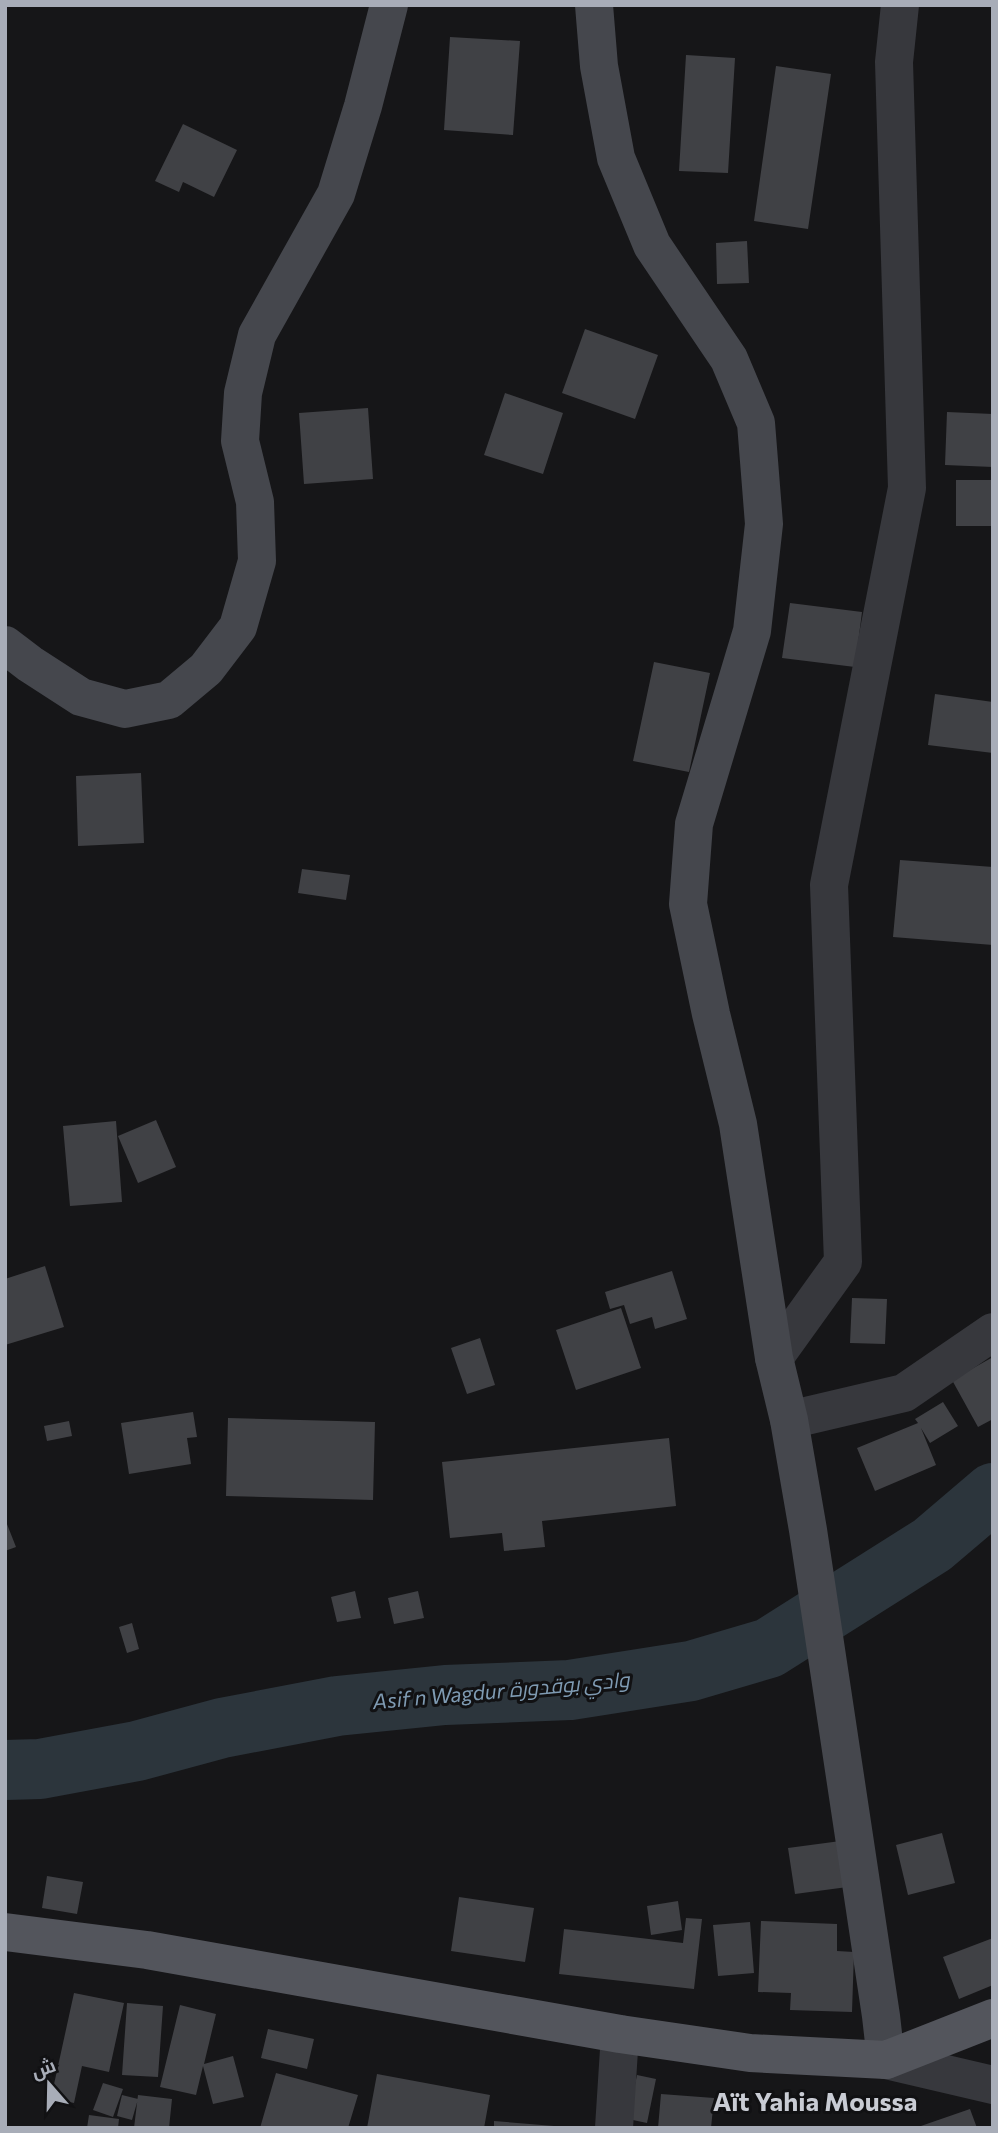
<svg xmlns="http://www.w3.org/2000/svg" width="998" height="2133" font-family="Commissioner,Cairo,sans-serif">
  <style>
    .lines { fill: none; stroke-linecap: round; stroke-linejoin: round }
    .river { stroke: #2c353c; stroke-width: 60 }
    .building { fill: #404145 }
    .minor { stroke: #37383d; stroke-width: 38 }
    .secondary { stroke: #45474d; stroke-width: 38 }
    .primary { stroke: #53555c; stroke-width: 38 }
    .labels { text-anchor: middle; stroke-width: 6; stroke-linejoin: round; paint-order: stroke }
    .water-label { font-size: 21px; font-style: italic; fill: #7f9bb3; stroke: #111113 }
    .district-label { font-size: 26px; font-weight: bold; fill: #c9ccd4; stroke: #111113 }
  </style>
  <rect width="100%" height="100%" fill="#161618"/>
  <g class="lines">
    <path class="river" d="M5,1770L40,1769L137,1751L222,1728L337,1706L445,1695L570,1690L691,1671L769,1648L932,1545L993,1493"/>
  </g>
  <path class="building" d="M450,37L520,41L513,135L444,130Z
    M686,55L735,58L728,173L679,171Z
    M776,66L831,74L808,229L754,221Z
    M183,124L237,150L214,197L183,182L179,192L155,181Z
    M747,241L749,283L717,284L716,243Z
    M585,329L658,355L635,419L562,393Z
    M505,393L563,413L543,474L484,455Z
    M368,408L373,479L304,484L299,413Z
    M947,412L993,414V467L945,465Z
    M956,480H993V526H956Z
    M790,603L862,612L855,667L782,658Z
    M654,662L710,673L689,772L633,761Z
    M935,694L993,702V753L928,745Z
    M141,773L144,843L78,846L76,776Z
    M900,860L993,867V945L893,937Z
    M302,869L350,875L346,900L298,893Z
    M156,1120L176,1167L138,1183L118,1136Z
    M116,1121L122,1202L70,1206L63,1126Z
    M45,1266L64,1327L5,1345V1279Z
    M672,1271L687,1319L655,1329L652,1317L630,1324L624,1305L610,1309L605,1292Z
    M852,1298L887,1299L885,1344L850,1343Z
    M621,1308L641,1368L576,1390L556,1330Z
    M480,1338L495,1385L467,1394L451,1348Z
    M993,1357V1419L978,1427L952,1380Z
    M943,1402L958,1426L930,1443L921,1428L936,1465L875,1491L857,1448L918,1423L915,1419Z
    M193,1412L197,1437L187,1438L191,1464L129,1474L121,1423Z
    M228,1418L375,1422L373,1500L226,1496Z
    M69,1421L72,1436L47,1441L44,1426Z
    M669,1438L676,1506L542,1521L545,1547L504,1551L502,1533L450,1538L442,1462Z
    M5,1519L16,1547L5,1551Z
    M355,1591L361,1618L337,1622L331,1597Z
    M418,1591L424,1618L394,1624L388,1598Z
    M132,1623L139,1649L127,1653L119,1627Z
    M942,1833L955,1883L908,1895L896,1845Z
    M848,1840L855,1886L795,1894L788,1848Z
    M47,1876L83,1882L77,1914L42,1908Z
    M459,1897L534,1908L525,1962L451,1951Z
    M678,1901L682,1930L651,1935L647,1906Z
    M686,1918L702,1919L694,1989L559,1974L564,1929L683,1943Z
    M761,1921L837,1924V1951L854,1952L852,2012L790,2010L791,1993L758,1992Z
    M750,1922L754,1973L718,1976L713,1925Z
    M993,1938V1985L959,1999L943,1957Z
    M74,1993L124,2003L109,2072L82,2066L74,2103L51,2098Z
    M127,2003L163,2006L158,2077L122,2075Z
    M180,2005L216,2014L204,2064L233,2056L244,2097L213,2104L203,2066L196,2095L160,2087Z
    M268,2029L314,2039L307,2069L261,2058Z
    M276,2073L358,2095L348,2128H260Z
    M377,2074L490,2095L484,2128H367Z
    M637,2075L656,2079L647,2123L628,2119Z
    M103,2083L123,2089L113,2117L93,2110Z
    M661,2094L714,2098L711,2128H658Z
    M122,2095L138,2099L132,2120L117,2116Z
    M138,2095L172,2099L169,2128H134Z
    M970,2109L977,2128H918V2127Z
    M89,2115L119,2119L118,2128H87Z
    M494,2121L554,2126V2128H494Z"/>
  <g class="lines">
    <path class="minor" d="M774,1358L843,1262L829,885L907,488L894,62L900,5
      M789,1420L904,1393L993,1332
      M886,2060L993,2085
      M614,2128L620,2034"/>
    <path class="secondary" d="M594,5L599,66L616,158L652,245L729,359L756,423L764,524L752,631L694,824L688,904L711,1014L738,1124L774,1358L789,1420L808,1530L881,2016L886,2060
      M5,645L30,664L81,697L125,709L169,700L206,669L238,627L257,561L255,502L240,441L243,393L257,335L336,194L363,106L389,5"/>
    <path class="primary" d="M5,1932L147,1950L620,2034L750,2053L886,2060L993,2018"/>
  </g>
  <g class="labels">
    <g class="water-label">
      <text transform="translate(501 1691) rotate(-5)" y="7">Asif n Wagdur وادي بوقدورة</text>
    </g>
    <g class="district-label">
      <text x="815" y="2111">Aït Yahia Moussa</text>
    </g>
  </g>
  <rect width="998" height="2133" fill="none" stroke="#a8adb8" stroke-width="14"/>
  <g transform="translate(49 2084) rotate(340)" stroke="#111113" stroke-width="5" paint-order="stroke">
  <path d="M0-5L12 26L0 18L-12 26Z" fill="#a8adb8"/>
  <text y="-10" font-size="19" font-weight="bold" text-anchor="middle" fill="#a8adb8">ش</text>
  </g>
</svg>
